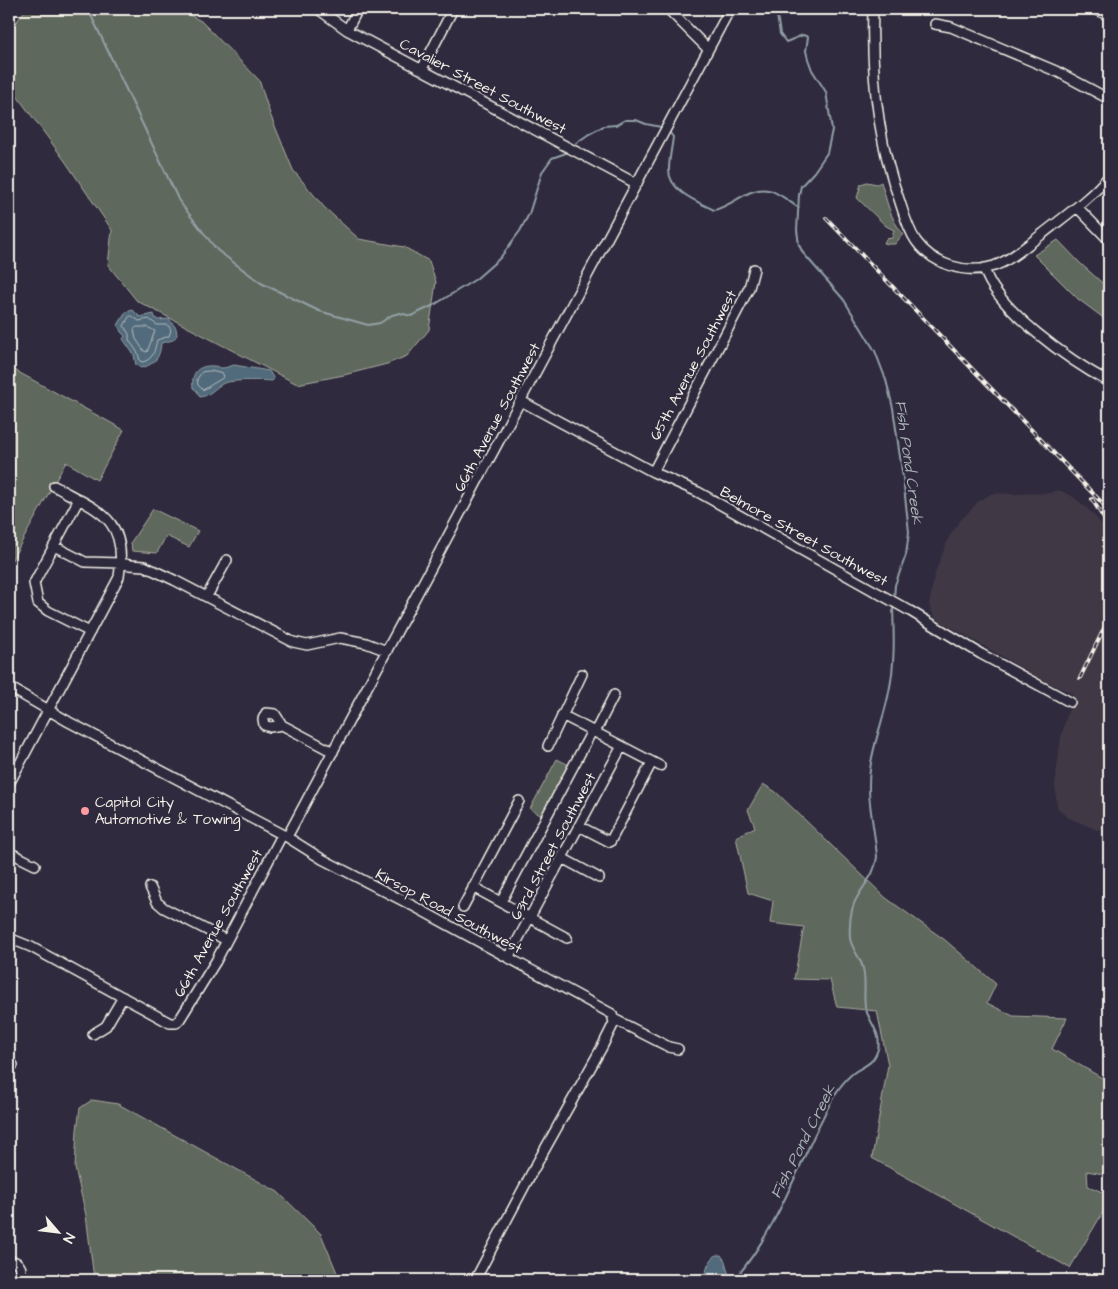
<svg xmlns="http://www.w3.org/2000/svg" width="1118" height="1289" font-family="'Architects Daughter',sans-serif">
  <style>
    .built { fill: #413945 }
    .green { fill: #5f685c; stroke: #aaaca2 }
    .water { fill: #516a7b; stroke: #92a0a7 }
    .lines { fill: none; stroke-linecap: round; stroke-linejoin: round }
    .shore { stroke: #b3bbbc; stroke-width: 1 }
    .stream { stroke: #92a0a7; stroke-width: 2 }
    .minor-casing { stroke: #f4f1e8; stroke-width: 12 }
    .minor { stroke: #2f2a3d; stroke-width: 9 }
    .rail-casing { stroke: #f4f1e8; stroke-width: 4 }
    .rail { stroke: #2f2a3d; stroke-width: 2; stroke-dasharray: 5.5; stroke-linecap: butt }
    .poi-dot { fill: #ff9aa2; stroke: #2f2a3d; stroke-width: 2 }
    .labels { text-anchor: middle; stroke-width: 4.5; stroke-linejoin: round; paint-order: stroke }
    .street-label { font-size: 15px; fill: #f4f1e8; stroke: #2f2a3d }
    .poi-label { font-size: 15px; fill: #f4f1e8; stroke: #2f2a3d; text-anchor: start }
    .water-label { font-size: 16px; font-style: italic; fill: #abb4b7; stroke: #2f2a3d }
  </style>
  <rect width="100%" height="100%" fill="#2f2a3d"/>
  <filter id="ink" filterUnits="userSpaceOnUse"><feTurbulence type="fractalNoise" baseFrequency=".02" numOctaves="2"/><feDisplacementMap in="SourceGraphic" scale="10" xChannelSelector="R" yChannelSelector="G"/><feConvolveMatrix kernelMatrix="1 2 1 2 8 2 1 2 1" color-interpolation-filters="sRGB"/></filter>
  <g filter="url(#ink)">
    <path class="built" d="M1059,490L1072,496L1088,509L1109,532V827L1097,830L1067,817L1057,807L1055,784L1061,737L1073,694L1043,680L935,618L929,605L935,573L949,537L960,521L979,501L993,493L1014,494L1049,493Z"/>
    <path class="green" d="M26,9H178L201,21L259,80L270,114L293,170L324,207L359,239L404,247L429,261L436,282L429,330L407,356L387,364L344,375L297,384L137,301L108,265L112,230L65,161L17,96L9,78V29L14,25Z
      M867,182L877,184L881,182C887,201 890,219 903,234L895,244H888L884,243L886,239L892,238L894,230L886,226L857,198L861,184Z
      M1058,240L1081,264L1109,289V322L1078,299L1034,255Z
      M9,367L124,430L97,480L66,462L9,565Z
      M153,509L198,531L189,547L166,536L157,553L132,551L131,542Z
      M557,759L569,765L542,816L530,809Z
      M763,784L776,792L886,898L945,940L996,984L987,1003L1013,1016L1067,1018L1052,1049L1109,1082V1175L1087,1171L1088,1186L1109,1195V1202L1070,1268L872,1158L888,1065L877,1011L837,1007L830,980L794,979L804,927L770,923L773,901L748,893L736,837L755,827L748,810Z
      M92,1100L118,1104L278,1192L321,1234L340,1280H96L93,1271L86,1215L75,1168L77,1130L80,1108Z"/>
    <path class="water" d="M133,310L140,317L154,314L155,318L158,320L169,319L176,328L177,335L173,340L161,343C160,358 155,364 141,368L136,365L134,355L123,339L125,336L121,332L118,325L126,312Z
      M234,365L269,371L274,379L272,381C261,380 232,380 224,383C215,387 210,396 200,397L197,391L193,388C191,372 198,365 214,366C217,366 220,368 222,368C225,368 231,366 234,365Z
      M716,1255H721L725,1261L730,1280H706C705,1270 708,1262 716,1255Z"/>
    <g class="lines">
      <path class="shore" d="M132,316L139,321L149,319L157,325H168L171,330L169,336L157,340C154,350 155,358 143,362L140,361L138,353L129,340V334L124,326L129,317Z
        M137,327H147L155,331L147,352L144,351L136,339L134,330Z
        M211,371L223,374L224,377L203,390L198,385L197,379L202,372Z"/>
      <path class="stream" d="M88,9L179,201L217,250L261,283L319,311L368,325L380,323L392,315L400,313L411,316L434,305L476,279L500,258L520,231L529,214L542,172L552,158L566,153
        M776,9L780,34L786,42L803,35L808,37L806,51L808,59L812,70L826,92L832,130L827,153L814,172L801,186L799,195L797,230L799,245L803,253L844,300L875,351L886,380L893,408L903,478L909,532L906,555L895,585L894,599
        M670,133L673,137C672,147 669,158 669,169C668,191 698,202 714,210C732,206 750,186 768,190C777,191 791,203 799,208
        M576,143L589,134L604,126L616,125L625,120H636L646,124L661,127
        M734,1280C780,1227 800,1158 833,1098C838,1089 844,1081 852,1074C863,1065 873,1066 878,1049C882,1032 868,1022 865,1006C863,992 867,979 862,965C859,956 851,947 850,938C849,922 850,907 859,894C867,881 875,873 877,857C875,829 866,799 870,770C873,743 884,719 889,692C895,664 894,636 893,608"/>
      <g class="minor-casing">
        <path id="minor" d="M318,9L347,30L637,184
          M668,9L708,49
          M873,9C871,74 877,140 900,202C904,215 908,229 916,241C933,265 966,275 994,266C1011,260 1026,246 1041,235C1065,216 1090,199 1109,176
          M1095,9L1109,16
          M935,24L951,27L1058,72L1109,99
          M347,30L358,9
          M422,69L453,9
          M1077,207L1109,240
          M984,268C996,310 1072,362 1109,382
          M521,401L653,472L698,492L910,611L981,654L1070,702
          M653,472L740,306L749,288L754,269
          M79,499L34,583L38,603L48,611L90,632
          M54,546L85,562L121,563L130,565L144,566L174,580L293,642L307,645L340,638L366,643L387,651
          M207,596L227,560
          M9,687L69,722L287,837L322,859L417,908L612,1014L614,1023L602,1047L531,1174L475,1280
          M266,713L275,714L282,725L270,727L264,725L263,719Z
          M562,715L660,766
          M282,725L333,752
          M595,732L614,695
          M548,746L582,674
          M9,784L119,577C128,518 99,511 54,486
          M579,826L610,842L652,762
          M287,837L730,9
          M9,852L35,865
          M562,858L599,878
          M150,887L157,902L164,908L226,940
          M473,887L567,938
          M501,902L592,731
          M463,907L519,801
          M9,938L31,947L170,1023H176L180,1019L216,961L282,835
          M508,958L622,746
          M614,1019L669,1047L678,1049
          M93,1034L106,1026L123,997
          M9,1063L13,1065
          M9,1154V1163
          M9,1262C15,1260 19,1263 21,1269C21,1276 16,1279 9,1277"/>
      </g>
      <use href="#minor" class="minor"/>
      <g class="rail-casing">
        <path id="rail" d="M826,218L1109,510
          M1092,499L1106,522L1109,532
          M1080,678L1109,618"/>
      </g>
      <use href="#rail" class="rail"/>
    </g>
  </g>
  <circle class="poi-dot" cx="85" cy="811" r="5"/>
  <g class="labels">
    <g class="street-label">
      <text transform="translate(483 86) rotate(28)" y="5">Cavalier Street Southwest</text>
      <text transform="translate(693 365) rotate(-62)" y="5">65th Avenue Southwest</text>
      <text transform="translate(497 417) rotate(-62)" y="5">66th Avenue Southwest</text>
      <text transform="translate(804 536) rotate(29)" y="5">Belmore Street Southwest</text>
      <text transform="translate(553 846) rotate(-62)" y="5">63rd Street Southwest</text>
      <text transform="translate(449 911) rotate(28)" y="5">Kirsop Road Southwest</text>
      <text transform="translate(218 923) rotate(-61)" y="5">66th Avenue Southwest</text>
    </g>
    <g class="poi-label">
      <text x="95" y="807">Capitol City<tspan x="95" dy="17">Automotive &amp; Towing</tspan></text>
    </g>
    <g class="water-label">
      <text transform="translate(910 462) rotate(82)" y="6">Fish Pond Creek</text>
      <text transform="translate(802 1141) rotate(-63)" y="6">Fish Pond Creek</text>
    </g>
  </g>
  <rect width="1118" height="1289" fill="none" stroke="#2f2a3d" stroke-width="30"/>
  <rect x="15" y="15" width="1088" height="1259" fill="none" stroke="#f4f1e8" stroke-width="2" filter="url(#ink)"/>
  <g transform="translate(58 1232) rotate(118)" stroke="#2f2a3d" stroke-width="4" paint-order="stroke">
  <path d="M0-4L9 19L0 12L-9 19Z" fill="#f4f1e8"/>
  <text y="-8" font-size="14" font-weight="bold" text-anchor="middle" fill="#f4f1e8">N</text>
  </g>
</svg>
